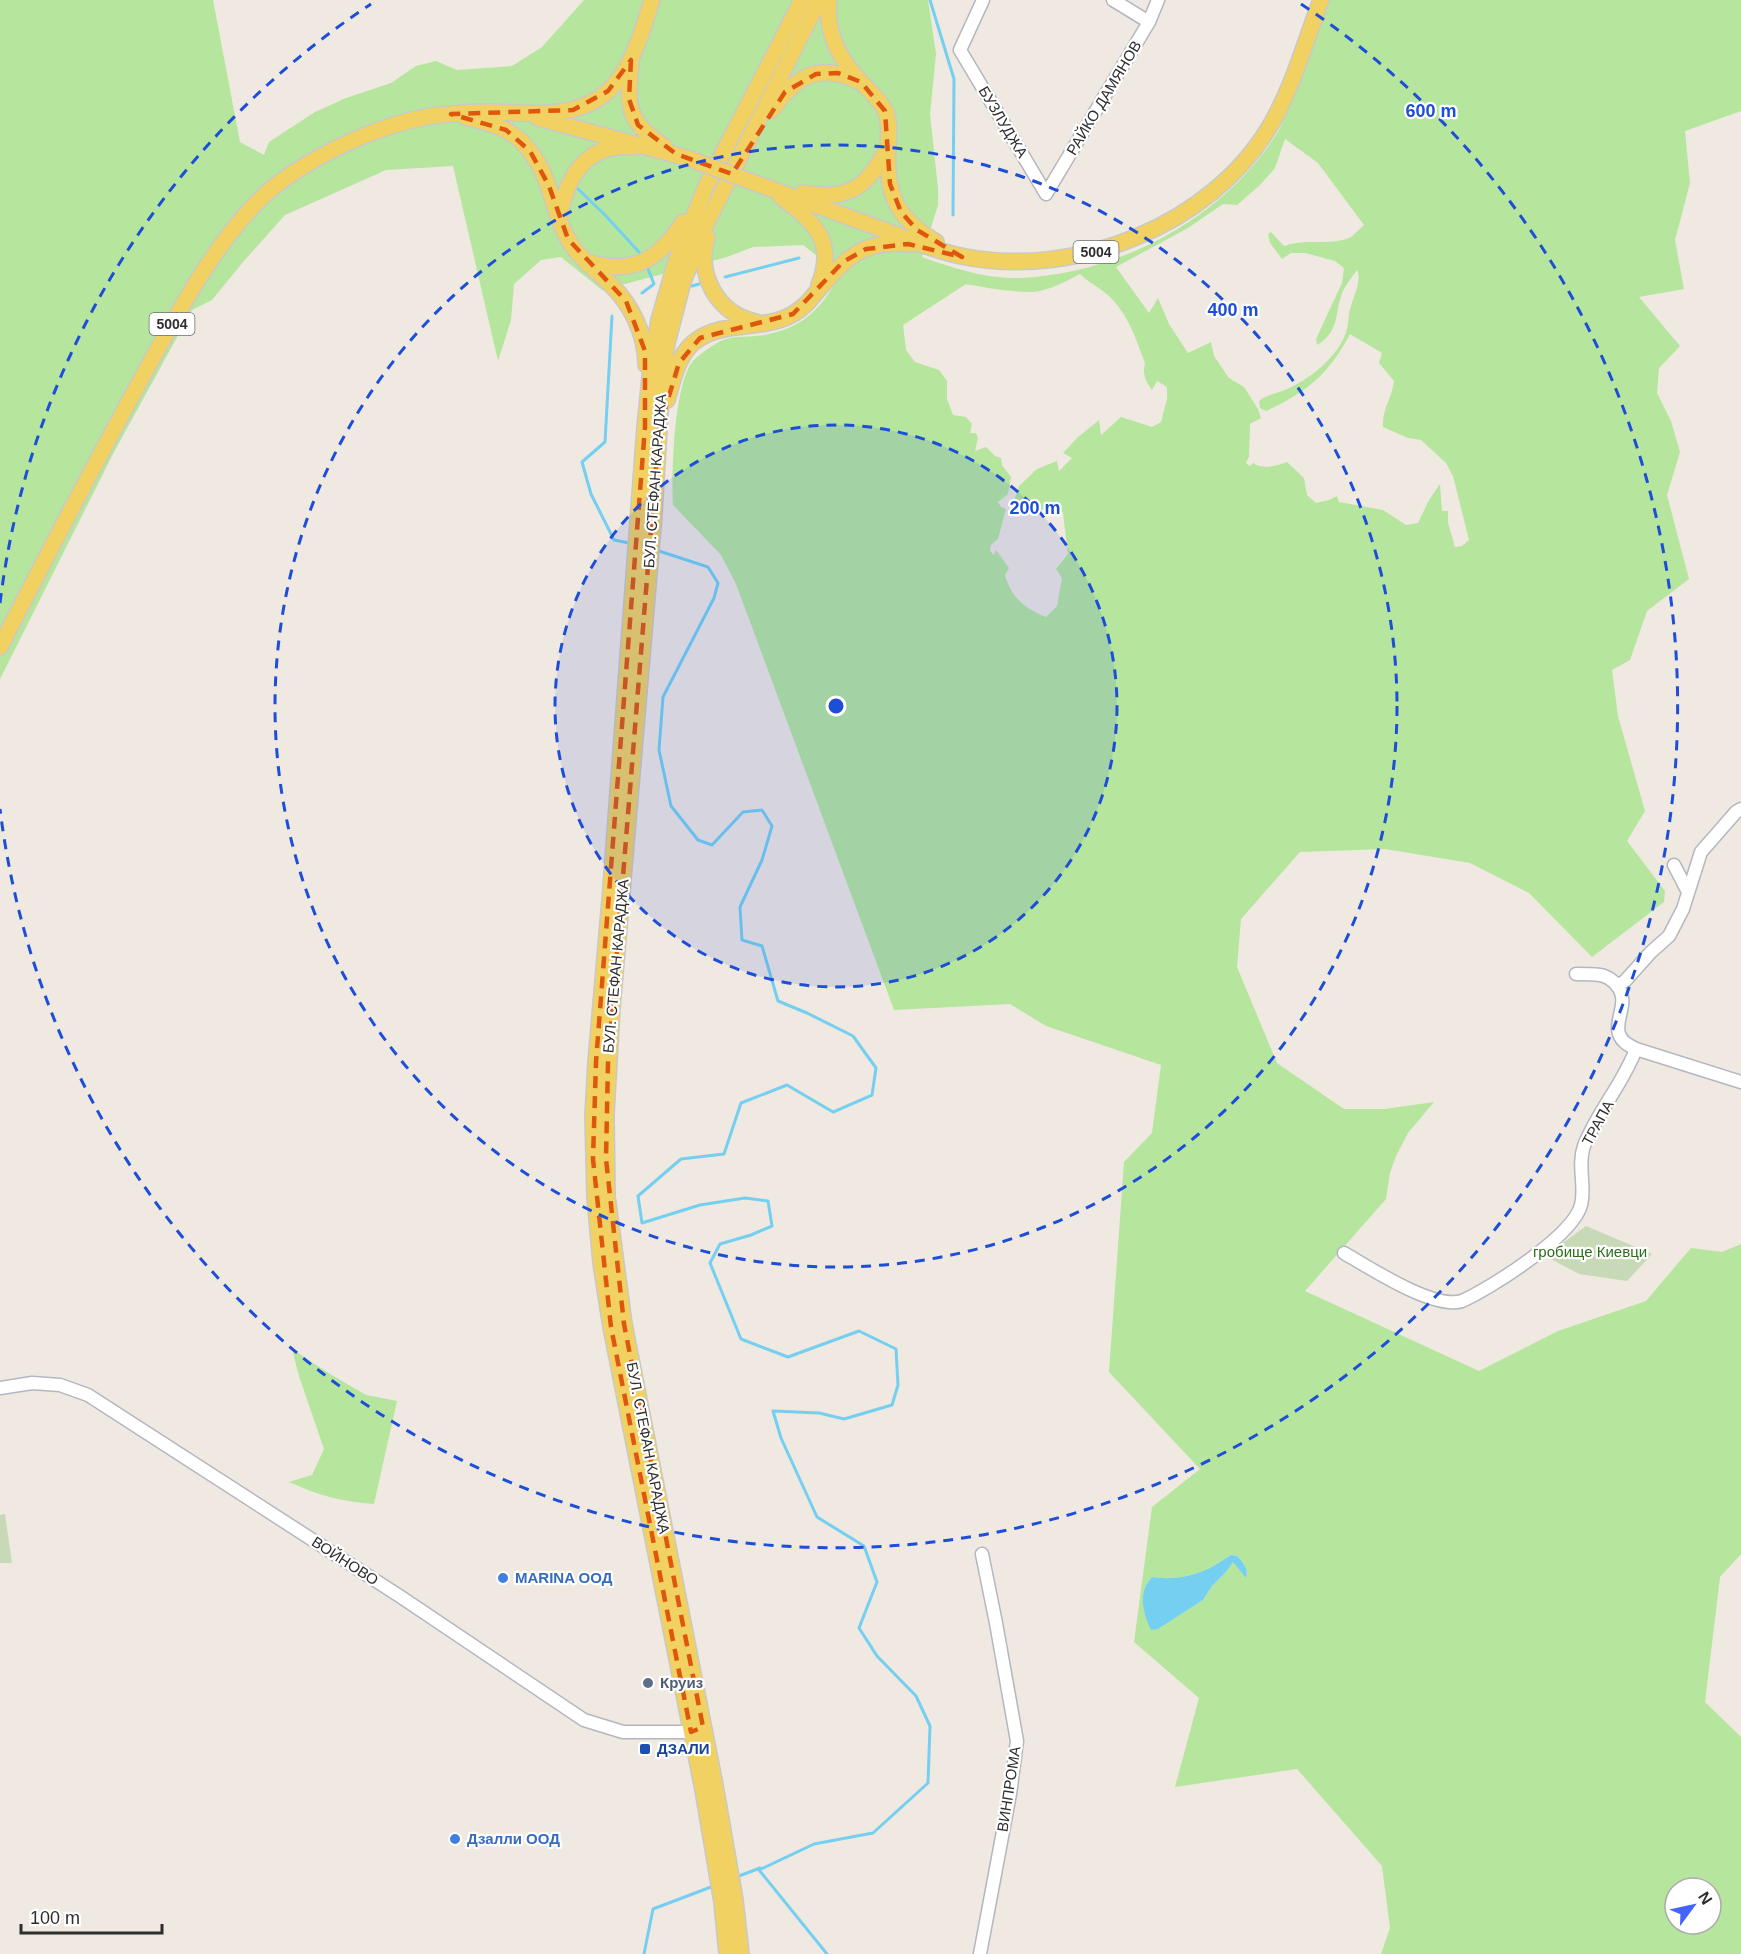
<svg xmlns="http://www.w3.org/2000/svg" width="1741" height="1954" font-family="Arial,sans-serif">
  <style>
    .green { fill: #b6e59e; fill-rule: evenodd }
    .cemetery { fill: #c8d9b8 }
    .water { fill: #75cff0 }
    .lines { fill: none; stroke-linecap: round; stroke-linejoin: round }
    .stream { stroke: #75cff0; stroke-width: 3 }
    .minor-casing { stroke: #b4b7c1; stroke-width: 15 }
    .major-casing { stroke: #c9c9c9; stroke-width: 18 }
    .minor { stroke: #fff; stroke-width: 12 }
    .major { stroke: #f2d163; stroke-width: 15 }
    .major-bridge-casing { stroke: #c9c9c9; stroke-width: 18; stroke-linecap: butt }
    .major-bridge { stroke: #f2d163; stroke-width: 15 }
    .marked { fill: none; stroke: #df570e; stroke-width: 4.5; stroke-dasharray: 12 8; stroke-linejoin: round }
    .ring { fill: none; stroke: #1d4ed8; stroke-width: 3; stroke-dasharray: 10 8 }
    .shop-dot { fill: #3f7fe0; stroke: #fff; stroke-width: 2 }
    .service-dot { fill: #5c6f8a; stroke: #fff; stroke-width: 2 }
    .transit-dot { fill: #1a4fb4; stroke: #fff; stroke-width: 2 }
    .labels { text-anchor: middle; stroke-width: 4.5; stroke-linejoin: round; paint-order: stroke }
    .shield { fill: #fff; stroke: #6d6d6d; stroke-width: 1.5 }
    .shield-label { font-size: 14px; font-weight: bold; fill: #2e2e2e }
    .street-label { font-size: 15px; fill: #2e2e2e; stroke: #fff }
    .park-label { font-size: 15px; fill: #2c6e1b; stroke: #fff }
    .shop-label { font-size: 15px; font-weight: bold; fill: #366cbe; stroke: #fff; text-anchor: start }
    .service-label { font-size: 15px; font-weight: bold; fill: #4e5e75; stroke: #fff; text-anchor: start }
    .transit-label { font-size: 15px; font-weight: bold; fill: #164399; stroke: #fff; text-anchor: start }
    .centre { fill: #1d4ed8; stroke: #fff; stroke-width: 3 }
    .ring-label { font-size: 18px; text-anchor: middle; font-weight: bold; fill: #1d4ed8; stroke: #fff; stroke-width: 4.5; stroke-linejoin: round; paint-order: stroke }
  </style>
  <rect width="100%" height="100%" fill="#efe9e1"/>
  <path class="green" d="M0,0H213L240,142L264,155L269,142L315,112L346,98L391,83L416,66L436,61L457,70L512,66L542,47L584,0H928L936,54L930,114L938,188V205L922,257C953,268 986,279 1019,278C1119,274 1222,219 1276,135C1282,126 1285,115 1289,106C1305,71 1317,35 1330,0H1741V111L1685,131L1690,183L1675,240L1684,289L1639,297L1680,346L1659,368L1657,393L1671,421L1680,452L1667,495L1689,579L1647,611L1630,660L1612,670L1618,716L1645,811L1627,841L1665,891L1664,902L1592,957L1529,893L1470,863L1385,849L1300,852L1241,919L1237,967L1277,1063L1344,1109H1385L1434,1102L1408,1133L1396,1156L1390,1173L1386,1199L1305,1291L1479,1371L1558,1331L1646,1301L1691,1248L1722,1252L1741,1244V1554L1720,1577L1705,1702L1741,1737V1954H1381L1390,1928L1382,1866L1297,1769L1175,1787L1199,1698L1134,1642L1152,1507L1200,1469L1109,1372L1124,1162L1152,1133L1161,1065L1046,1026L1010,1004L894,1010L736,584L721,555L673,505C671,476 674,382 693,361C697,356 717,342 723,340C737,335 754,338 769,334C806,326 823,306 840,274L803,245L753,247L727,257L602,290L561,257L541,260L514,284L511,320L498,361L453,166L386,170L285,215L243,262L212,300L192,310L113,454L0,679ZM1285,139L1318,163L1364,225C1359,229 1354,236 1349,238C1329,246 1305,238 1284,246L1271,232L1268,234L1270,243L1282,259L1291,253H1305L1335,261L1344,268L1342,283L1316,339L1317,345C1341,331 1334,312 1343,291C1347,283 1352,277 1357,270C1362,280 1354,295 1351,306C1348,314 1349,321 1347,329C1340,356 1309,380 1285,390C1275,394 1268,394 1259,401L1260,408L1266,411C1307,392 1329,374 1350,334L1382,353L1379,363L1394,381C1392,399 1382,408 1383,427L1408,438L1421,440L1446,463L1453,476L1469,540L1462,546L1455,547L1448,523V511H1442L1440,484L1429,500L1418,523L1406,525L1383,510L1339,502L1337,496L1329,500L1316,503L1307,495L1304,478L1287,462C1276,466 1263,470 1253,463L1250,466L1246,463L1249,457L1250,424L1261,418L1258,409L1244,387L1229,378L1214,356L1211,342L1188,353L1169,324L1158,298L1149,313L1116,267L1188,228L1223,204L1237,205L1260,185L1275,168ZM1080,274C1089,283 1101,288 1110,297C1129,316 1136,339 1145,363C1142,374 1146,381 1152,390L1157,381L1167,387V399L1161,422L1152,427L1121,417L1101,435L1099,420L1077,438L1063,453L1072,458L1059,471L1057,461L1037,469L1019,486L1013,504L1049,511L1053,502L1063,513L1068,554L1056,569L1062,578L1057,606L1046,617C1024,607 1012,599 1005,575L1009,568L996,550L994,555L990,551L991,545L998,539L1006,509L1001,507L998,502L1008,494L1011,477L1002,465L1001,458L995,456L986,447L975,451L978,438L976,433H970L972,424L966,417L953,415L947,399V381L939,370L915,362L906,350L903,325L966,284C987,288 1011,292 1032,292C1049,291 1066,281 1080,274ZM1231,1555L1237,1556C1243,1562 1249,1569 1246,1578L1233,1561L1226,1572L1212,1586L1203,1600L1158,1629H1151C1143,1613 1137,1592 1152,1577C1172,1580 1191,1577 1210,1568C1218,1564 1224,1559 1231,1555ZM1675,1888H1711V1924H1675Z
    M292,1349L330,1374L366,1395L397,1401L374,1504C342,1502 318,1495 289,1482L312,1475L324,1449L299,1376Z"/>
  <path class="cemetery" d="M1586,1226L1652,1254L1627,1281L1579,1274L1545,1256Z
    M5,1514L12,1563H0V1515Z"/>
  <path class="water" d="M1231,1555L1237,1556C1243,1562 1249,1569 1246,1578L1233,1562L1226,1572L1212,1586L1203,1600L1158,1629L1151,1630C1143,1613 1137,1592 1152,1577C1172,1580 1191,1577 1210,1568C1218,1564 1224,1559 1231,1555Z"/>
  <g class="lines">
    <path class="stream" d="M930,0L954,79L953,215
      M578,189L605,215L639,252
      M725,277L799,258
      M692,286L699,284
      M642,293L654,284L648,269
      M612,316L605,442L582,462L591,494L614,540L629,543
      M659,551L708,567L718,583L714,598L663,697L659,750L671,806L698,840L712,845L743,812L762,810L772,826L762,860L740,907L742,940L762,946L778,1001L807,1013L853,1036L876,1068L872,1095L833,1112L787,1085L741,1103L724,1154L681,1159L638,1196L642,1223L700,1205L745,1198L768,1201L772,1226L751,1235L720,1244L710,1263L741,1339L788,1357L859,1331L896,1349L898,1385L892,1405L844,1419L819,1413L773,1411L781,1438L817,1517L864,1546L877,1582L859,1628L877,1656L916,1696L930,1726L928,1783L873,1833L814,1844L759,1870L827,1954
      M739,1876L760,1868
      M644,1954L653,1909L711,1887"/>
    <g class="minor-casing">
      <path id="minor" d="M983,0L960,50L1046,194L1149,22L1158,0
        M1113,0L1149,22
        M1674,865L1688,892
        M1576,974C1584,974 1592,974 1600,975C1606,976 1611,979 1616,984C1631,1002 1614,1018 1619,1034C1622,1042 1628,1045 1636,1049L1741,1082
        M1617,986L1625,981L1651,952L1669,936L1683,909L1701,852L1736,812L1741,809
        M1344,1253C1370,1268 1434,1310 1462,1301C1491,1288 1573,1236 1581,1205C1586,1186 1577,1165 1584,1146C1597,1112 1623,1084 1636,1049
        M0,1388L32,1383L60,1385L88,1395L401,1597L584,1720L623,1732H691L699,1729
        M980,1954L1010,1794L1017,1741L996,1623L982,1554"/>
    </g>
    <g class="major-casing">
      <path id="major" d="M829,0C825,32 839,59 861,82C870,91 879,99 885,110C890,122 889,134 888,146C885,193 896,218 936,242
        M631,63C627,108 626,120 665,147
        M772,110C796,75 819,63 858,81
        M465,117C485,122 508,127 523,143C552,173 550,208 569,241C579,258 596,270 610,284C631,304 646,334 646,365
        M538,118L687,158
        M755,183C798,199 841,214 884,230C910,240 938,252 966,257C1077,278 1211,225 1270,126C1293,87 1305,42 1321,0
        M803,193C849,201 866,188 888,148
        M780,196C813,221 837,241 819,285
        M560,215C567,174 589,142 635,147
        M707,237C696,274 717,314 756,322
        M588,262C632,276 660,259 683,222
        M667,400C673,381 677,357 693,343C721,319 762,332 793,314C804,308 811,299 819,289C848,256 864,239 912,244
        M0,647C47,555 95,463 145,372C178,312 225,223 280,182C323,151 379,125 431,116C449,114 467,112 485,112C526,112 572,121 606,93C633,69 641,33 652,0
        M727,1954L722,1902L703,1790L611,1327L601,1263L595,1197L593,1116L596,1062L610,900L645,427L651,367L659,320L677,258L706,186L802,0
        M741,1954L735,1900L715,1785L624,1324L607,1196L606,1114L612,1008L654,515L661,394L667,343L683,282L707,222L819,0"/>
    </g>
    <use href="#minor" class="minor"/>
    <use href="#major" class="major"/>
    <g class="major-bridge-casing">
      <path id="major-bridge" d="M687,158L755,183"/>
    </g>
    <use href="#major-bridge" class="major-bridge"/>
  </g>
  <path class="marked" d="M631,60L629,99L638,125L676,154L732,174L785,92L816,74L838,73L861,82L885,111L890,184L901,212L917,230L962,257L908,244L866,249L843,262L793,314L700,338L679,363L659,429L608,1063L606,1159L624,1324L703,1727L691,1732L611,1327L593,1159L596,1062L645,427V351L626,301L568,239L549,186L530,151L506,130L451,114L573,110L608,91Z"/>
  <circle cx="836" cy="706" r="281" fill="#1d4ed8" fill-opacity=".12"/>
  <g class="ring">
    <circle cx="836" cy="706" r="281"/>
    <circle cx="836" cy="706" r="561"/>
    <path d="M0 603A842 842 0 0 1 371 4M1301 4A842 842 0 1 1 0 809"/>
  </g>
  <g class="shop-dot">
    <circle cx="503" cy="1578" r="6"/>
    <circle cx="455" cy="1839" r="6"/>
  </g>
  <circle class="service-dot" cx="648" cy="1683" r="6"/>
  <rect class="transit-dot" x="639" y="1743" width="12" height="12" rx="3"/>
  <g class="labels">
    <g class="shield">
      <rect x="1073.5" y="241" width="45" height="22" rx="4.5"/>
      <rect x="149.5" y="313" width="45" height="22" rx="4.5"/>
    </g>
    <g class="shield-label">
      <text x="1096" y="257">5004</text>
      <text x="172" y="329">5004</text>
    </g>
    <g class="street-label">
      <text transform="translate(1104 98) rotate(-59)" y="5">РАЙКО ДАМЯНОВ</text>
      <text transform="translate(1003 122) rotate(59)" y="5">БУЗЛУДЖА</text>
      <text transform="translate(655 481) rotate(-86)" y="5">БУЛ. СТЕФАН КАРАДЖА</text>
      <text transform="translate(616 966) rotate(-85)" y="5">БУЛ. СТЕФАН КАРАДЖА</text>
      <text transform="translate(1598 1123) rotate(-61)" y="5">ТРАПА</text>
      <text transform="translate(648 1448) rotate(79)" y="5">БУЛ. СТЕФАН КАРАДЖА</text>
      <text transform="translate(345 1561) rotate(33)" y="5">ВОЙНОВО</text>
      <text transform="translate(1009 1789) rotate(-81)" y="5">ВИНПРОМА</text>
    </g>
    <g class="park-label">
      <text x="1590" y="1257">гробище Киевци</text>
    </g>
    <g class="shop-label">
      <text x="515" y="1583">MARINA ООД</text>
      <text x="467" y="1844">Дзалли ООД</text>
    </g>
    <g class="service-label">
      <text x="660" y="1688">Круиз</text>
    </g>
    <g class="transit-label">
      <text x="657" y="1754">ДЗАЛИ</text>
    </g>
  </g>
  <circle cx="836" cy="706" r="9" class="centre"/>
  <g class="ring-label">
    <text x="1431" y="117">600 m</text>
    <text x="1233" y="316">400 m</text>
    <text x="1035" y="514">200 m</text>
  </g>
  <g transform="translate(1693 1906) rotate(57)"><circle r="28" fill="#ffffff" stroke="#ababab" stroke-width="1.5"/>
  <path d="M0-4.5L10 22L0 15L-10 22Z" fill="#4264fb"/>
  <text y="-9" font-size="16" font-weight="bold" text-anchor="middle" fill="#2e2e2e">N</text>
  </g>
  <path d="M21 1924v9h141v-9" fill="none" stroke="#2e2e2e" stroke-width="3"/>
  <text x="30" y="1924" font-size="18" fill="#2e2e2e" stroke="#ffffff" stroke-width="4.5" paint-order="stroke">100 m</text>
</svg>
